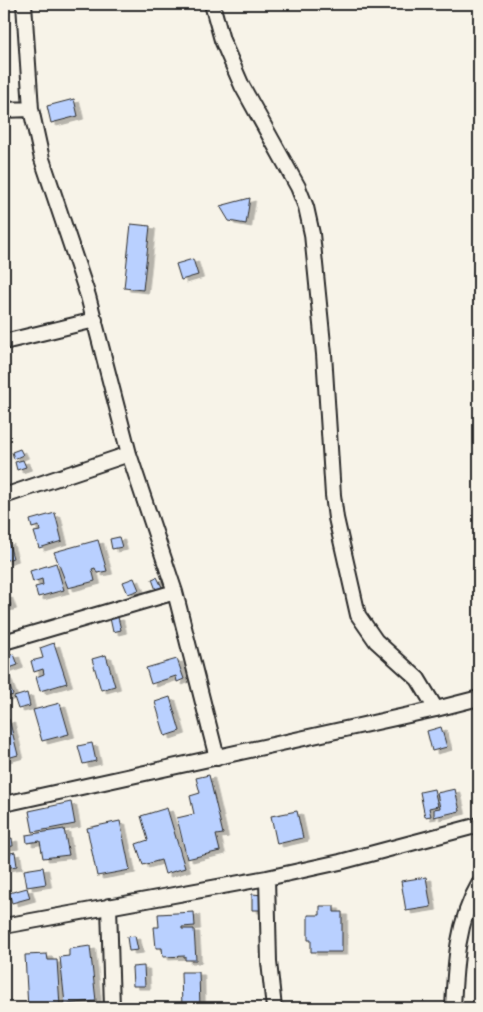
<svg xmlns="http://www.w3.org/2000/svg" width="483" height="1012" font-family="'Gochi Hand',sans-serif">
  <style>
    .building { fill: #b9d0ff; stroke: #2b2b2b; filter: url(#shadow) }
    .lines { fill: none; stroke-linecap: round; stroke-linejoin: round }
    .minor-casing { stroke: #2b2b2b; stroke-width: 18 }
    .minor { stroke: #f7f3e8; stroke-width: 14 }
  </style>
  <defs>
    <filter id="shadow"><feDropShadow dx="5.5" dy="3" stdDeviation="0" flood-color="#0004"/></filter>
  </defs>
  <rect width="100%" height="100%" fill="#f7f3e8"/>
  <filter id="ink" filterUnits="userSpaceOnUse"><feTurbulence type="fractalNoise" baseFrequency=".02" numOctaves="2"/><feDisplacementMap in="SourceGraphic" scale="10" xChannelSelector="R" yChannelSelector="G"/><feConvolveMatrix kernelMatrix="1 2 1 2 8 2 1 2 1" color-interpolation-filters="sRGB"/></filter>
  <g filter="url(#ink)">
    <path class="building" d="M74,99L78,116L51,123L47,106Z
      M250,198L246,224L229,221L220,206Z
      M131,224L150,226L143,290L124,288Z
      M193,259L198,275L181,280L176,264Z
      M20,449L23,455L14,459L12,452Z
      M23,460L26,467L17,470L15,462Z
      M55,513L62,541L39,548L34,532L40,531L39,526L32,528L30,520Z
      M119,537L122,547L112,549L110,539Z
      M98,540L107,571L97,573L95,568L92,569L95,581L68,588L54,552Z
      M8,541L13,558L4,561V543Z
      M56,563L64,590L38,597L35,587L43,585L42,579L33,582L30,571Z
      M157,577L162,587L156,590L152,579Z
      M134,578L139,590L128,594L123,582Z
      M7,595L11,606L4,608V596Z
      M118,617L121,630L113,632L110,618Z
      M54,643L67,683L40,691L36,677L44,674L43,669L34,672L31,661L43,658L40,648Z
      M14,654L18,665L4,670V657Z
      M106,655L115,686L101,690L92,659Z
      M177,659L184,679L177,682L176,676L151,684L146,668Z
      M4,672L13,695L4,698Z
      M27,693L30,706L18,709L14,697Z
      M170,697L180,731L165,736L155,702Z
      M60,703L69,734L42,741L33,710Z
      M9,719L18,755L4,759V721Z
      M441,727L447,747L432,751L427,731Z
      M92,743L96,761L83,764L78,746Z
      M209,775L223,834L216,835L220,851L187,859L177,818L194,814L190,796L200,793L196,778Z
      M434,789L438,806L429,808L431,816L425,817L420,792Z
      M455,789L460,811L434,817V809L440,808L437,793Z
      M71,802L75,824L33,832L29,811Z
      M167,808L185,868L165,874L161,860L143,865L136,844L148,840L141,816Z
      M297,811L303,838L277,844L271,816Z
      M120,821L130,870L97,876L87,828Z
      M64,829L69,855L43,858L40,841L27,843L26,835Z
      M12,838L13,846L5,847L6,854L15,852L17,866L4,868V840Z
      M43,867L46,884L27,887L24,870Z
      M426,877L431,907L406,911L401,881Z
      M27,888L30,898L12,903L9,893Z
      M252,894L263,895V910H252Z
      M320,906H334V912H342V952H311V940H308V915H320Z
      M194,912L195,926L182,927V929H194L196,960H185V956L163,957L162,948H156L154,927H159L158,914Z
      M135,936L138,950L129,951L127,937Z
      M90,946L96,1001L65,1004L60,957L69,956V949Z
      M47,954L48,960H57L60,1006L28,1008L25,955Z
      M144,966L145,986H133L132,967Z
      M181,972H199L200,1008H182Z"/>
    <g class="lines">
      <g class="minor-casing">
        <path id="minor" d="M24,4L31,109L42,159L88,296L129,454L175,592L217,758
          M4,110L31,109
          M4,342L95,320
          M4,496L129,454
          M4,642L175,592
          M436,709L479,698
          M4,804L436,709L418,679L376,641L358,615L336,518L333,495L324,354L312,234L306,207L298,187L242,86L222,40L212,4
          M267,878L269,962L274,1008
          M109,906L112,1008
          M4,926L267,878L340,862L479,825
          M453,1008C455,966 457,921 479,884"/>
      </g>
      <use href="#minor" class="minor"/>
    </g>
  </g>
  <rect width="483" height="1012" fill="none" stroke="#f7f3e8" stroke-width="20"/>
  <rect x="10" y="10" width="463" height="992" fill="none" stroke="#2b2b2b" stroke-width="2" filter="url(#ink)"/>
</svg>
